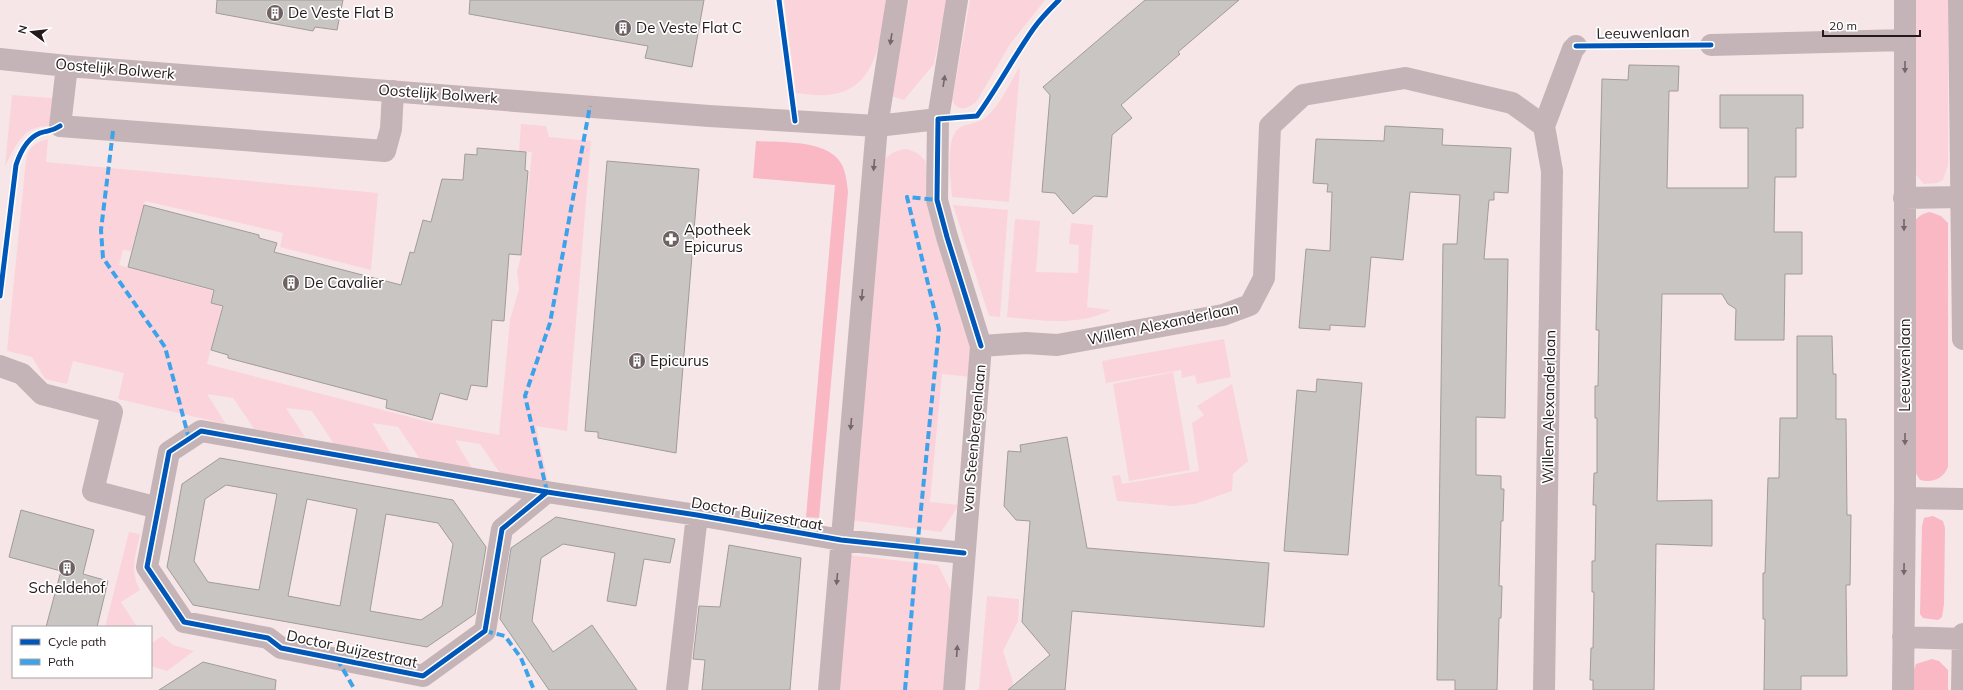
<svg xmlns="http://www.w3.org/2000/svg" width="1963" height="690" font-family="Mulish,sans-serif">
  <style>
    .green { fill: #fad4da }
    .forest { fill: #f9b8c4 }
    .building { fill: #c8c5c3; stroke: #a09c9a; fill-rule: evenodd }
    .lines { fill: none; stroke-linecap: round; stroke-linejoin: round }
    .minor { stroke: #c5b4b7; stroke-width: 22 }
    .quiet { stroke: #3ea2ea; stroke-width: 4; stroke-dasharray: 8 4; stroke-linecap: butt }
    .cycleway-casing { stroke: #fff; stroke-width: 8 }
    .cycleway { stroke: #0057b8; stroke-width: 5 }
    .oneway { fill: #746669 }
    .labels { text-anchor: middle; stroke-width: 3.5; stroke-linejoin: round; paint-order: stroke }
    .poi-label { font-size: 15px; fill: #24191b; stroke: #fff; text-anchor: start }
    .street-label { font-size: 15px; fill: #24191b; stroke: #fff }
  </style>
  <rect width="100%" height="100%" fill="#f7e6e8"/>
  <path class="green" d="M784,0H886C881,34 879,82 839,93C825,97 810,95 796,93Z
    M909,0H947L934,64L904,100L891,96Z
    M970,0H1045L1010,44L977,101C968,109 958,113 952,100Z
    M1914,0H1948V165L1943,180L1937,183L1924,184L1916,175Z
    M1020,67L1009,202L952,197C951,182 945,139 958,129C965,123 978,124 986,117C1001,105 1009,83 1020,67Z
    M12,95L53,98L49,126C22,126 17,145 5,166Z
    M521,124L546,126L549,137L591,141L567,431L536,426L548,482L502,476L480,444L455,440L473,470L420,459L398,427L372,423L391,453L334,444L312,411L286,408L305,437L255,430L233,398L207,394L226,424L118,399L124,373L73,361L67,384L45,379L32,357L7,351L26,160C28,148 35,142 48,139L46,162L378,193L371,270L280,247L283,233L145,201L131,251L123,250L119,265L213,291L210,303L222,307L207,364L433,423L499,435L510,320L519,289L517,272L521,256L532,152L519,151Z
    M907,149L917,153L925,160L934,224L970,336L971,377L942,374L930,502L959,505L941,532L850,520L881,163C889,154 895,150 907,149Z
    M953,205L1008,210L1000,317L989,316Z
    M1015,219L1040,221L1036,272L1078,273L1079,245L1069,244L1071,223L1093,225L1087,307L1111,310C1079,326 1042,321 1007,317Z
    M1224,339L1231,377L1197,384L1195,375L1182,378L1181,370L1106,383L1102,361Z
    M1173,372L1190,470L1129,481L1113,384Z
    M1232,384L1248,461L1233,474L1232,491L1195,504L1173,506L1117,501L1112,476L1120,475L1122,484L1199,471L1192,423L1204,415L1197,406Z
    M129,532L140,534C136,555 129,570 140,590L121,602L137,627H105Z
    M849,555L938,565L951,591L943,690H838Z
    M987,596L1019,599L1018,621L1003,651L1013,682L1012,690H979Z
    M162,636L173,645L194,651L167,671L151,666V644Z"/>
  <path class="forest" d="M756,141C781,143 829,139 842,165C846,173 847,183 848,192L819,518L806,517L835,185L753,178Z
    M1930,212L1941,216L1948,223V467C1943,479 1933,483 1920,480L1914,470L1913,224C1917,217 1921,214 1930,212Z
    M1933,516L1943,521L1945,528L1944,604L1942,617L1938,620L1923,618L1920,614L1922,526L1924,518Z
    M1932,659L1939,661L1948,670V690H1913V672L1916,664Z"/>
  <path class="building" d="M217,0H343L337,30L315,27L313,31L216,13Z
    M470,0H704L692,67L645,58L648,46L469,14Z
    M1145,0H1239L1178,52L1180,54L1121,105L1132,118L1112,135L1107,197L1094,196L1073,214L1055,193L1042,192L1050,95L1043,87Z
    M1629,65L1679,66L1678,91H1669L1667,188H1748V128H1720V95H1803V128H1796V177H1775L1774,232H1802V274H1785L1784,340H1735L1736,309L1728,304L1722,294H1662L1657,501L1712,500V546L1656,544L1654,690H1593V680H1590L1591,648H1593L1594,592H1592V561H1595L1596,505H1593L1594,473H1597V418H1595V386H1598L1599,330H1596L1602,79L1628,80Z
    M1385,126L1443,129L1442,145L1511,148L1508,193L1494,192V200H1489L1484,259H1508L1505,418L1476,417V475L1501,476V489H1504L1503,521H1501L1499,586H1502L1501,618H1499L1497,690H1455V680H1437L1443,244H1457L1460,195L1410,192L1403,260L1371,257L1365,327L1330,325V330L1299,328L1306,249L1330,251L1332,192H1327L1328,184L1313,183L1316,139L1384,141Z
    M477,148L526,152L525,170L528,171L521,255L509,254L504,321L492,320L487,387L471,385L467,400L440,393L432,420L386,408L387,400L228,358V355L211,350L223,306L211,303L214,290L128,267L144,205L259,235V238L277,243L274,252L401,285L410,252L414,253L423,220L431,222L442,179L463,180L465,154L477,155Z
    M607,161L699,169L676,453L598,438V432L585,431Z
    M1797,336H1832L1833,374H1836V419H1846L1847,515H1851L1850,585H1846L1847,676H1801V690H1764L1765,619H1763V573H1765L1768,478H1779L1780,418H1797Z
    M1317,379L1362,383L1348,555L1284,551L1297,390L1316,392Z
    M1067,437L1087,548L1269,563L1264,627L1072,611L1065,690H1008L1050,655L1022,622L1030,521L1016,520L1004,506L1008,451L1021,452L1020,445Z
    M220,458L453,500L486,547L475,614L427,647L193,605L167,567L174,529L182,484ZM226,485L277,494L259,590L208,582L194,561L205,499ZM307,499L357,509L340,606L288,596ZM386,514L438,523L453,544L442,606L421,620L370,611Z
    M21,510L94,530L83,574L108,581L97,627H46L61,571L9,557Z
    M556,517L675,539L670,563L644,559L636,606L607,601L615,553L563,544L541,558L532,621L553,652L592,625L637,690H549L500,619L511,548Z
    M729,545L801,558L790,690H702L705,660L693,659L699,606L720,607Z
    M203,662L276,680L275,690H159Z"/>
  <g class="lines">
    <path class="minor" d="M1959,0L1963,339
      M1711,45L1905,40
      M0,59L67,66L709,116L877,126L938,119
      M67,66L60,126L385,151L391,129L393,91
      M1904,198L1963,197
      M981,346L1026,343L1057,345L1223,315L1250,305L1264,278L1270,126L1303,95L1405,78L1512,103L1544,126
      M0,366L22,374L42,394L112,412L93,491L158,508
      M547,492L502,529L485,631L423,676L281,648L268,638L184,622L147,567L169,452L201,431L547,492L697,515L841,540L964,553
      M1905,498L1963,499
      M1903,637L1963,639
      M677,690L697,515
      M829,690L877,126L897,0
      M954,690L981,346L947,237L937,200L938,119L957,0
      M1544,690L1552,171L1544,126L1573,49L1576,46
      M1903,690L1905,498V0
      M1962,690L1963,634"/>
    <path class="quiet" d="M113,131L101,230L103,258L165,347L189,439
      M547,492L525,396L550,323L590,106
      M485,631L505,636L521,658L534,690
      M337,659L355,690
      M905,690L917,549L939,329L907,197L937,200"/>
    <g class="cycleway-casing">
      <path id="cycleway" d="M779,0L795,121
        M1576,46L1711,45
        M0,296L16,165C20,153 27,138 40,133C49,130 51,132 60,126
        M981,346L947,237L937,200L938,119L977,116C998,87 1014,56 1034,28C1041,18 1050,9 1059,0
        M547,492L502,529L485,631L423,676L281,648L268,638L184,622L147,567L169,452L201,431L547,492L697,515L841,540L964,553"/>
    </g>
    <use href="#cycleway" class="cycleway"/>
  </g>
  <defs><path id="oneway-solid" d="M-6-.8H1V-3.2L6.5 0L1 3.2V.8H-6Z"/></defs>
  <g class="oneway">
    <use href="#oneway-solid" transform="translate(891 39) rotate(99)"/>
    <use href="#oneway-solid" transform="translate(1905 67) rotate(90)"/>
    <use href="#oneway-solid" transform="translate(944 81) rotate(-81)"/>
    <use href="#oneway-solid" transform="translate(874 165) rotate(95)"/>
    <use href="#oneway-solid" transform="translate(1904 225) rotate(90)"/>
    <use href="#oneway-solid" transform="translate(862 295) rotate(95)"/>
    <use href="#oneway-solid" transform="translate(851 424) rotate(95)"/>
    <use href="#oneway-solid" transform="translate(1905 439) rotate(90)"/>
    <use href="#oneway-solid" transform="translate(1904 569) rotate(91)"/>
    <use href="#oneway-solid" transform="translate(837 579) rotate(95)"/>
    <use href="#oneway-solid" transform="translate(957 651) rotate(-86)"/>
  </g>
  <defs>
    <g id="building-disc" transform="scale(0.9)"><circle r="9.5" fill="#6e6163" stroke="#fff"/><path d="M-4-6H4V6H1V3H-1V6H-4ZM-2.5-4.3h1.7v1.8h-1.7ZM.8-4.3h1.7v1.8H.8ZM-2.5-1h1.7V.8h-1.7ZM.8-1h1.7V.8H.8Z" fill="#fff"/></g>
    <g id="pharmacy-disc" transform="scale(0.9)"><circle r="9.5" fill="#6e6163" stroke="#fff"/><path d="M-2-6h4v4h4v4h-4v4h-4v-4h-4v-4h4Z" fill="#fff"/></g>
  </defs>
  <g fill-rule="evenodd">
    <use href="#building-disc" x="275" y="13"/>
    <use href="#building-disc" x="623" y="28"/>
    <use href="#pharmacy-disc" x="671" y="239"/>
    <use href="#building-disc" x="291" y="283"/>
    <use href="#building-disc" x="637" y="361"/>
    <use href="#building-disc" x="67" y="568"/>
  </g>
  <g class="labels">
    <g class="poi-label">
      <text x="288" y="18">De Veste Flat B</text>
      <text x="636" y="33">De Veste Flat C</text>
      <text x="684" y="235">Apotheek<tspan x="684" dy="17">Epicurus</tspan></text>
      <text x="304" y="288">De Cavalier</text>
      <text x="650" y="366">Epicurus</text>
      <text x="67" y="593" text-anchor="middle">Scheldehof</text>
    </g>
    <g class="street-label">
      <text transform="translate(1643 33) rotate(-1)" y="5">Leeuwenlaan</text>
      <text transform="translate(115 69) rotate(5)" y="5">Oostelijk Bolwerk</text>
      <text transform="translate(438 94) rotate(4)" y="5">Oostelijk Bolwerk</text>
      <text transform="translate(1163 324) rotate(-12)" y="5">Willem Alexanderlaan</text>
      <text transform="translate(1905 365) rotate(-90)" y="5">Leeuwenlaan</text>
      <text transform="translate(1549 407) rotate(-89)" y="5">Willem Alexanderlaan</text>
      <text transform="translate(974 438) rotate(-85)" y="5">van Steenbergenlaan</text>
      <text transform="translate(757 514) rotate(10)" y="5">Doctor Buijzestraat</text>
      <text transform="translate(352 649) rotate(12)" y="5">Doctor Buijzestraat</text>
    </g>
  </g>
  <rect x="12" y="626" width="140" height="52" fill="#ffffff" stroke="#a7a3a4"/>
  <rect x="20" y="639" width="20" height="6" fill="#0057b8" stroke="#a7a3a4"/>
  <text x="48" y="646" font-size="12" fill="#24191b">Cycle path</text>
  <rect x="20" y="659" width="20" height="6" fill="#3ea2ea" stroke="#a7a3a4"/>
  <text x="48" y="666" font-size="12" fill="#24191b">Path</text>
  <g transform="translate(32 32) rotate(285)" stroke="#ffffff" stroke-width="3" paint-order="stroke">
  <path d="M0-3L7 15L0 10L-7 15Z" fill="#24191b"/>
  <text y="-6" font-size="11" font-weight="bold" text-anchor="middle" fill="#24191b">N</text>
  </g>
  <path d="M1823 30v6h97v-6" fill="none" stroke="#24191b" stroke-width="2"/>
  <text x="1829" y="30" font-size="12" fill="#24191b" stroke="#ffffff" stroke-width="3" paint-order="stroke">20 m</text>
</svg>
